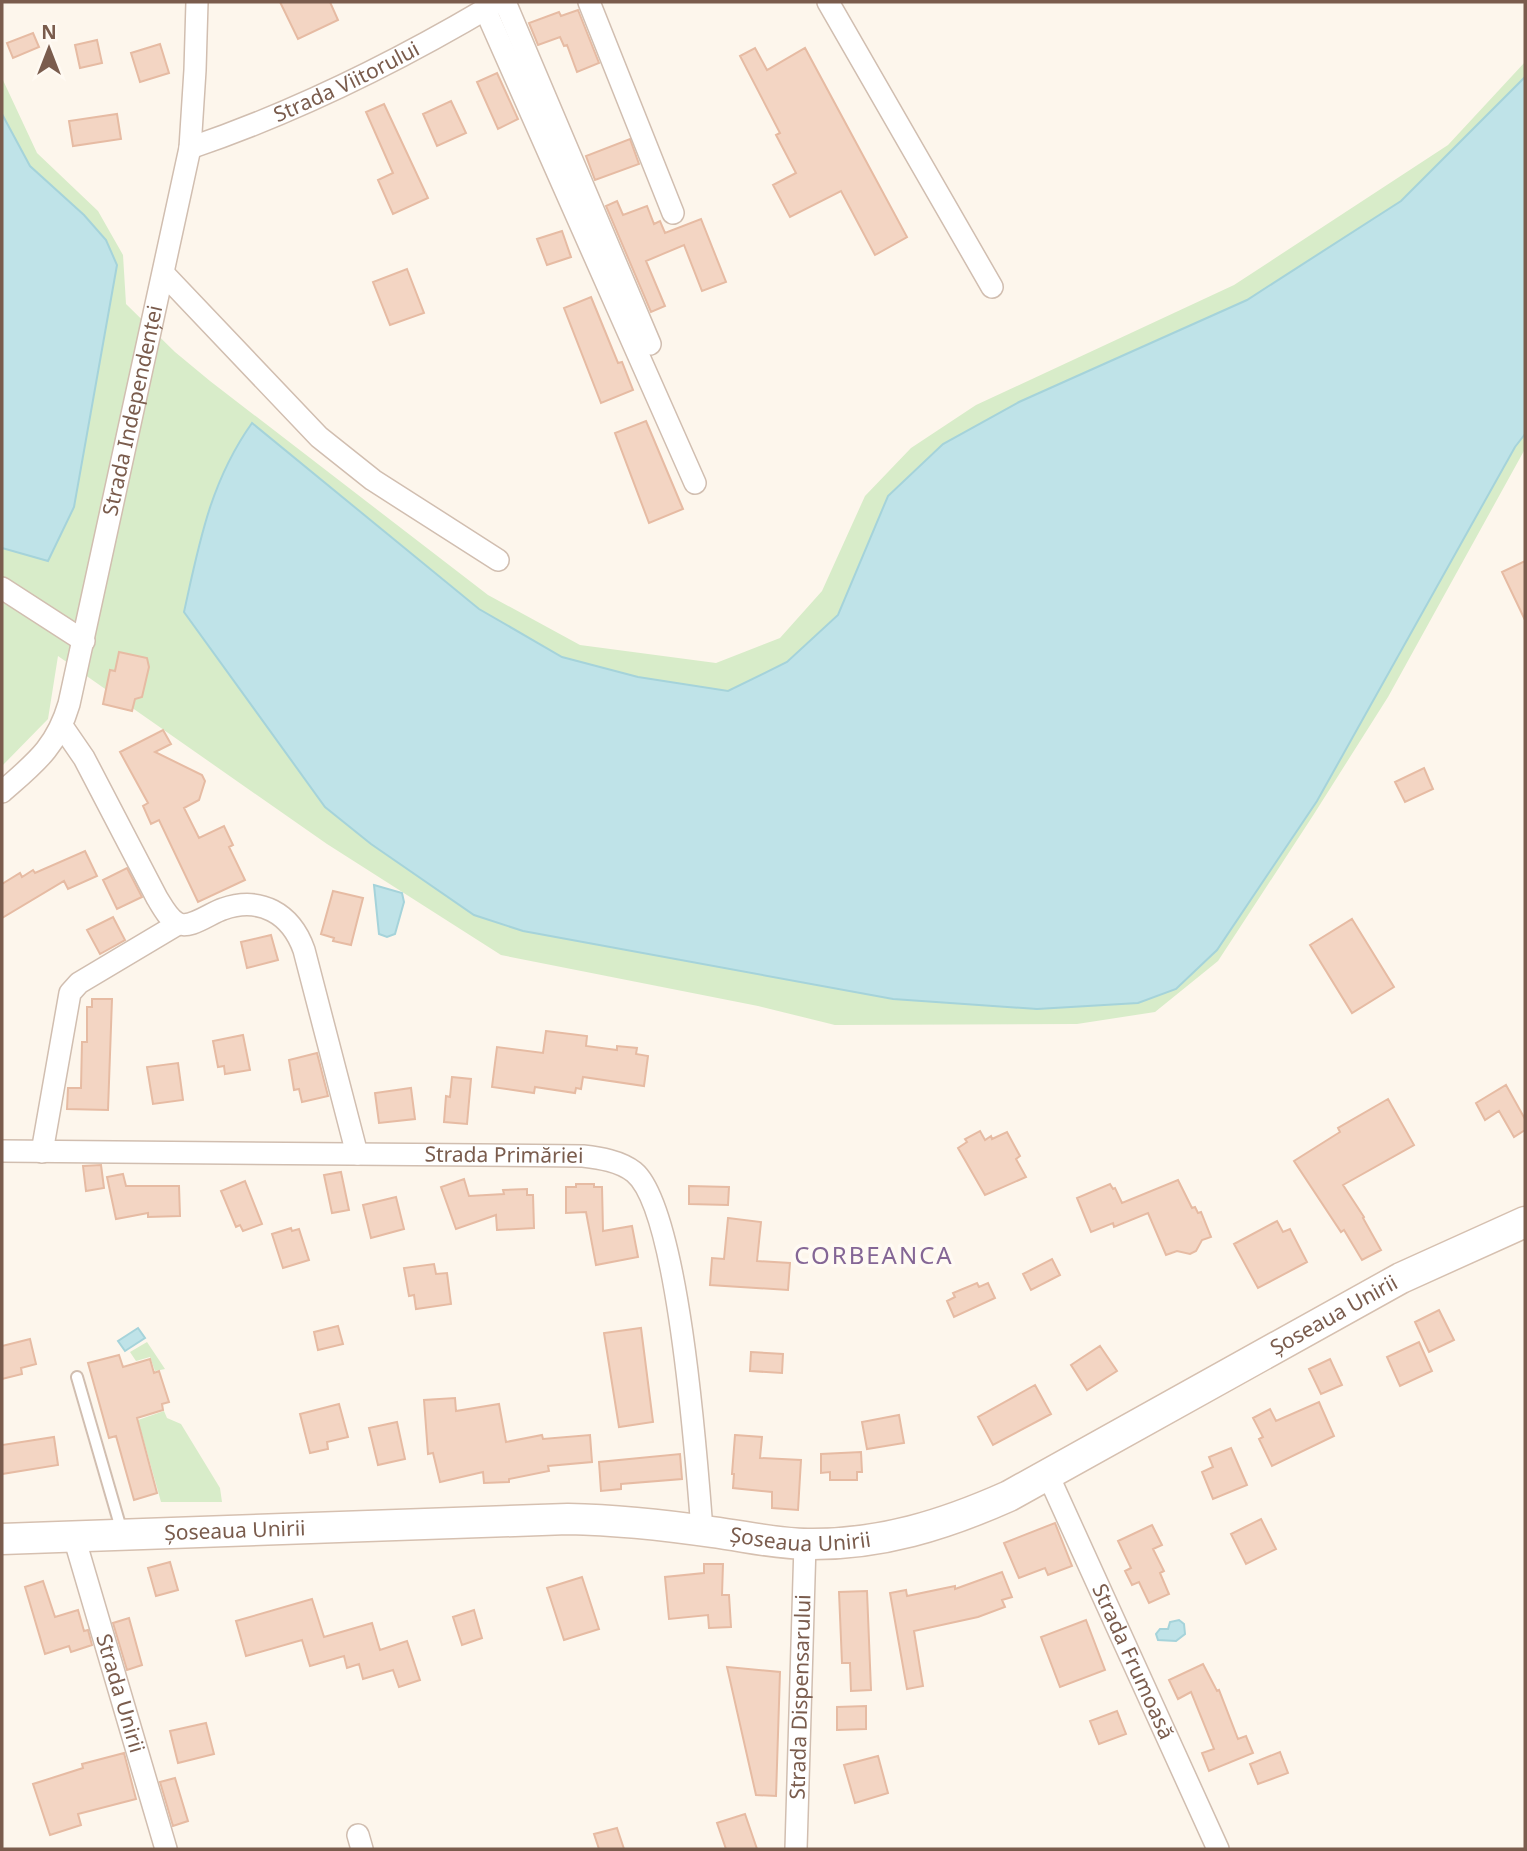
<svg xmlns="http://www.w3.org/2000/svg" width="1527" height="1851" font-family="'Noto Sans',sans-serif">
  <style>
    .green { fill: #d8ecc9 }
    .water { fill: #bfe3e8; stroke: #a5d3da; stroke-width: 2 }
    .building { fill: #f3d5c3; stroke: #e6bba3; stroke-width: 2 }
    .lines { fill: none; stroke-linecap: round; stroke-linejoin: round }
    .service-casing { stroke: #d1beb0; stroke-width: 14 }
    .minor-casing { stroke: #d1beb0; stroke-width: 24 }
    .secondary-casing { stroke: #d6c0b0; stroke-width: 33 }
    .service { stroke: #fff; stroke-width: 10 }
    .minor { stroke: #fff; stroke-width: 21 }
    .secondary { stroke: #fff; stroke-width: 30 }
    .labels { text-anchor: middle; stroke-width: 7; stroke-linejoin: round; paint-order: stroke }
    .street-label { font-size: 21px; fill: #7a5c4d; stroke: #fffaf3 }
    .quarter-label { font-size: 24px; letter-spacing: 2px; fill: #846695; stroke: #fffaf3 }
  </style>
  <rect width="100%" height="100%" fill="#fdf6ec"/>
  <path class="green" d="M1525,62V449L1388,697L1314,814L1218,961L1155,1012L1077,1024L835,1025L758,1006L501,955L327,844L58,656L48,719L2,766V78L37,153L98,211L123,255L126,304L175,352L210,381L488,595L580,645L716,663L780,638L822,591L865,496L911,448L976,405L1234,285L1448,145Z
    M147,1342L165,1369L155,1371L150,1357L136,1361L130,1352Z
    M164,1411L167,1418L181,1424L220,1488L222,1502H161L138,1420Z"/>
  <path class="water" d="M1525,77V434L1515,447L1317,801L1217,950L1176,989L1138,1003L1037,1009L893,999L523,931L474,915L371,844L325,807L184,612C199,544 210,482 252,423L479,609L562,657L638,677L728,691L787,662L838,615L888,496L943,444L1019,402L1247,300L1401,201Z
    M2,114L30,166L84,215L106,240L117,265L74,507L48,561L2,548Z
    M374,885L402,893L404,902L395,934L387,937L379,934Z
    M138,1328L145,1338L125,1351L118,1341Z
    M1179,1620L1184,1624L1185,1634L1176,1641L1158,1640L1156,1634L1160,1629H1168L1170,1622Z"/>
  <path class="building" d="M280,2H330L338,20L298,39Z
    M578,10L599,63L577,72L567,45L564,46L560,37L538,45L529,23L559,12L561,16Z
    M33,33L39,47L13,58L7,43Z
    M97,40L102,63L80,68L75,45Z
    M160,44L169,73L140,82L131,53Z
    M755,48L767,70L805,48L907,237L875,255L841,191L790,217L773,185L796,173L776,135L780,133L740,56Z
    M497,73L518,119L498,129L477,82Z
    M451,101L466,133L437,146L423,114Z
    M384,104L428,198L393,214L378,180L393,173L366,112Z
    M117,114L121,139L73,146L69,121Z
    M630,139L639,164L595,180L586,156Z
    M617,201L623,215L647,206L654,224L660,221L665,233L701,219L726,282L702,291L684,245L646,261L665,306L651,312L606,206Z
    M562,231L571,257L547,265L537,239Z
    M407,269L424,313L390,325L373,282Z
    M591,297L618,363L622,362L633,390L601,403L564,308Z
    M646,421L683,509L649,523L615,433Z
    M1525,561V620L1502,572Z
    M119,652L147,658L149,667L142,697L135,699L132,711L103,704L110,670L115,671Z
    M163,730L171,744L155,752L202,775L205,781L199,800L184,808L199,838L224,826L233,845L229,847L245,880L198,902L159,820L151,824L143,806L148,803L120,752Z
    M1424,768L1433,789L1405,802L1395,782Z
    M85,851L97,876L68,889L64,881L2,918V884L20,873L22,877L33,870L35,873Z
    M127,868L142,897L117,909L103,880Z
    M333,891L363,898L351,945L333,941L334,938L321,934Z
    M113,917L125,940L100,954L87,930Z
    M1352,919L1394,987L1352,1013L1310,945Z
    M271,935L278,960L247,968L241,942Z
    M92,999H112L108,1110L67,1109L68,1088H81L82,1042H87V1007H92Z
    M546,1031L587,1036L586,1046L617,1050V1046L637,1048L636,1054L648,1056L644,1086L583,1077L581,1089L576,1088L575,1093L535,1087L534,1093L492,1087L497,1047L543,1053Z
    M243,1035L250,1070L225,1074L224,1066L218,1067L213,1041Z
    M317,1053L328,1096L302,1102L299,1089L294,1090L289,1060Z
    M178,1063L183,1100L153,1104L147,1067Z
    M452,1077L471,1079L467,1124L444,1122L446,1096L450,1097Z
    M1506,1085L1525,1119V1130L1514,1137L1499,1111L1485,1120L1476,1103Z
    M411,1088L415,1119L379,1123L375,1093Z
    M1388,1099L1414,1145L1343,1185L1364,1217L1363,1218L1381,1250L1362,1260L1344,1230L1341,1232L1294,1161L1340,1132L1338,1128Z
    M980,1131L985,1140L991,1136L992,1139L1007,1132L1020,1156L1016,1159L1026,1177L985,1195L958,1148L967,1142L965,1139Z
    M101,1165L104,1188L86,1191L83,1166Z
    M341,1172L349,1210L332,1213L324,1175Z
    M123,1174L126,1186H179L180,1216L148,1217V1213L116,1219L107,1177Z
    M464,1179L469,1196L504,1194L503,1190L527,1189V1195H533L534,1228L497,1230L496,1215L456,1229L441,1187Z
    M1178,1180L1192,1208L1195,1207L1198,1213L1201,1212L1211,1237L1202,1240L1196,1251L1190,1254L1177,1251L1166,1255L1148,1213L1114,1227L1113,1223L1091,1232L1077,1198L1110,1184L1113,1189L1115,1188L1122,1203Z
    M245,1181L262,1224L243,1231L240,1225L236,1227L221,1191Z
    M576,1184H594V1187H602L603,1231L632,1226L638,1257L596,1265L586,1212L566,1213V1187H576Z
    M689,1186L729,1187L728,1205L689,1204Z
    M396,1197L404,1229L371,1238L363,1205Z
    M728,1218L761,1222L757,1261L790,1263L788,1290L710,1285L712,1258L724,1259Z
    M1277,1221L1283,1232L1290,1229L1307,1262L1258,1288L1234,1244Z
    M291,1228L292,1231L299,1229L309,1260L283,1268L272,1234Z
    M1052,1259L1060,1275L1031,1290L1023,1274Z
    M434,1264L436,1274L447,1273L451,1304L416,1309L414,1295L409,1296L404,1268Z
    M977,1283L979,1287L988,1283L995,1298L954,1317L947,1301L955,1297L953,1293Z
    M1439,1310L1454,1340L1429,1352L1415,1322Z
    M338,1326L343,1344L318,1350L314,1332Z
    M641,1328L653,1422L619,1427L604,1333Z
    M30,1339L36,1364L21,1368L22,1374L2,1379V1346Z
    M1419,1342L1432,1371L1400,1386L1387,1357Z
    M1100,1346L1117,1371L1087,1390L1071,1365Z
    M751,1352L783,1354L782,1373L750,1371Z
    M119,1355L123,1367L150,1359L154,1373L159,1371L169,1402L162,1404L163,1410L137,1418L157,1493L134,1500L116,1436L109,1438L88,1363Z
    M1330,1359L1342,1385L1321,1394L1309,1369Z
    M1035,1385L1051,1414L993,1445L978,1417Z
    M455,1398L456,1411L499,1404L506,1442L542,1435L543,1439L590,1435L592,1462L548,1466L549,1471L509,1479V1482L484,1483L483,1472L440,1482L433,1453L428,1454L424,1400Z
    M1319,1402L1334,1436L1272,1466L1259,1439L1263,1437L1253,1418L1270,1409L1276,1421Z
    M339,1404L348,1437L327,1442L328,1449L310,1453L300,1414Z
    M899,1415L904,1443L867,1449L862,1422Z
    M397,1422L405,1459L378,1465L369,1428Z
    M735,1435L762,1437L760,1458L801,1460L798,1510L772,1508V1492L733,1488L734,1474H732Z
    M54,1437L58,1465L2,1474V1445Z
    M1231,1448L1247,1485L1213,1499L1202,1472L1213,1467L1209,1457Z
    M861,1452L862,1472H857V1480H830V1472L821,1473V1454Z
    M680,1454L682,1479L621,1484V1489L601,1491L599,1462Z
    M1261,1519L1276,1549L1246,1564L1231,1534Z
    M1055,1523L1072,1566L1048,1575L1045,1568L1019,1578L1004,1543Z
    M1152,1525L1162,1545L1153,1549L1164,1571L1160,1573L1169,1594L1149,1603L1139,1582L1132,1585L1125,1571L1131,1568L1118,1541Z
    M170,1562L178,1590L156,1596L148,1568Z
    M704,1564H723L722,1595H729L731,1627L709,1628L708,1615L669,1619L665,1577L704,1573Z
    M1002,1572L1012,1597L1002,1600L1005,1607L978,1617L914,1631L923,1686L907,1689L890,1593L906,1590L907,1596L955,1586V1589Z
    M582,1577L599,1629L564,1640L547,1588Z
    M43,1581L55,1617L78,1610L84,1631L88,1630L92,1645L71,1652L69,1646L45,1654L25,1587Z
    M867,1591L871,1690L851,1691L850,1663H842L839,1592Z
    M312,1599L324,1637L372,1623L380,1650L407,1641L420,1680L399,1687L393,1670L363,1679L359,1664L347,1668L344,1656L310,1666L302,1640L246,1656L236,1621Z
    M474,1610L482,1638L462,1645L453,1617Z
    M129,1618L142,1665L127,1670L113,1623Z
    M1086,1620L1105,1670L1060,1687L1041,1637Z
    M1203,1664L1217,1691L1219,1690L1238,1739L1246,1736L1253,1753L1209,1771L1202,1753L1214,1749L1191,1692L1178,1699L1169,1680Z
    M727,1667L780,1672L776,1796L756,1795Z
    M866,1706V1729L837,1730V1707Z
    M1117,1711L1126,1734L1099,1744L1090,1721Z
    M206,1723L214,1754L178,1763L170,1731Z
    M1280,1752L1288,1773L1258,1784L1250,1764Z
    M124,1753L136,1799L78,1814L81,1825L50,1835L33,1784L83,1768L82,1764Z
    M878,1756L888,1793L855,1803L844,1765Z
    M175,1778L188,1821L173,1826L160,1782Z
    M745,1814L757,1849H726L717,1823Z
    M617,1828L624,1849H599L594,1834Z"/>
  <g class="lines">
    <g class="service-casing">
      <path id="service" d="M77,1377L122,1532"/>
    </g>
    <g class="minor-casing">
      <g id="minor">
        <path d="M505,2L650,344"/>
        <path d="M589,2L673,213"/>
        <path d="M828,2L992,287"/>
        <path d="M485,9L695,483"/>
        <path id="s1" d="M190,148C299,111 397,62 496,3"/>
        <path d="M164,274L319,437L373,480L498,560"/>
        <path d="M2,588L84,641"/>
        <path d="M62,726L84,758L157,898C162,906 168,918 177,923C190,930 210,913 223,909C260,896 291,913 304,950L357,1154"/>
        <path id="s2" d="M2,792C35,763 56,748 69,704L190,148L195,70L197,2"/>
        <path id="s3" d="M2,1151L583,1156C600,1158 620,1161 634,1172C679,1209 697,1466 702,1530"/>
        <path d="M42,1152L70,993L79,983L178,924"/>
        <path id="s4" d="M1048,1475L1218,1849"/>
        <path id="s5" d="M74,1537L166,1849"/>
        <path d="M358,1835L362,1849"/>
        <path id="s6" d="M796,1849L805,1544"/>
      </g>
    </g>
    <g class="secondary-casing">
      <g id="secondary">
        <path id="s7" d="M2,1539L568,1519C617,1520 664,1525 712,1532C744,1536 776,1544 808,1544C880,1545 944,1525 1009,1496L1401,1278L1525,1222"/>
      </g>
    </g>
    <use href="#service" class="service"/>
    <use href="#minor" class="minor"/>
    <use href="#secondary" class="secondary"/>
  </g>
  <g class="labels">
    <g class="street-label">
      <text dy="7" stroke="none"><textPath href="#s1" startOffset="170">Strada Viitorului</textPath></text>
      <text dy="7" stroke="none"><textPath href="#s2" startOffset="413">Strada Independenței</textPath></text>
      <text dy="7" stroke="none"><textPath href="#s3" startOffset="502">Strada Primăriei</textPath></text>
      <text dy="7" stroke="none"><textPath href="#s7" startOffset="1388">Șoseaua Unirii</textPath></text>
      <text dy="7" stroke="none"><textPath href="#s7" startOffset="233">Șoseaua Unirii</textPath></text>
      <text dy="7" stroke="none"><textPath href="#s7" startOffset="800">Șoseaua Unirii</textPath></text>
      <text dy="7" stroke="none"><textPath href="#s4" startOffset="205">Strada Frumoasă</textPath></text>
      <text dy="7" stroke="none"><textPath href="#s5" startOffset="163">Strada Unirii</textPath></text>
      <text dy="7" stroke="none"><textPath href="#s6" startOffset="152">Strada Dispensarului</textPath></text>
    </g>
    <g class="quarter-label">
      <text x="874" y="1264">CORBEANCA</text>
    </g>
  </g>
  <rect width="1527" height="1851" fill="none" stroke="#7a5c4d" stroke-width="7"/>
  <g transform="translate(49 49)" stroke="#fffaf3" stroke-width="5" paint-order="stroke">
  <path d="M0-5L12 26L0 18L-12 26Z" fill="#7a5c4d"/>
  <text y="-10" font-size="19" font-weight="bold" text-anchor="middle" fill="#7a5c4d">N</text>
  </g>
</svg>
